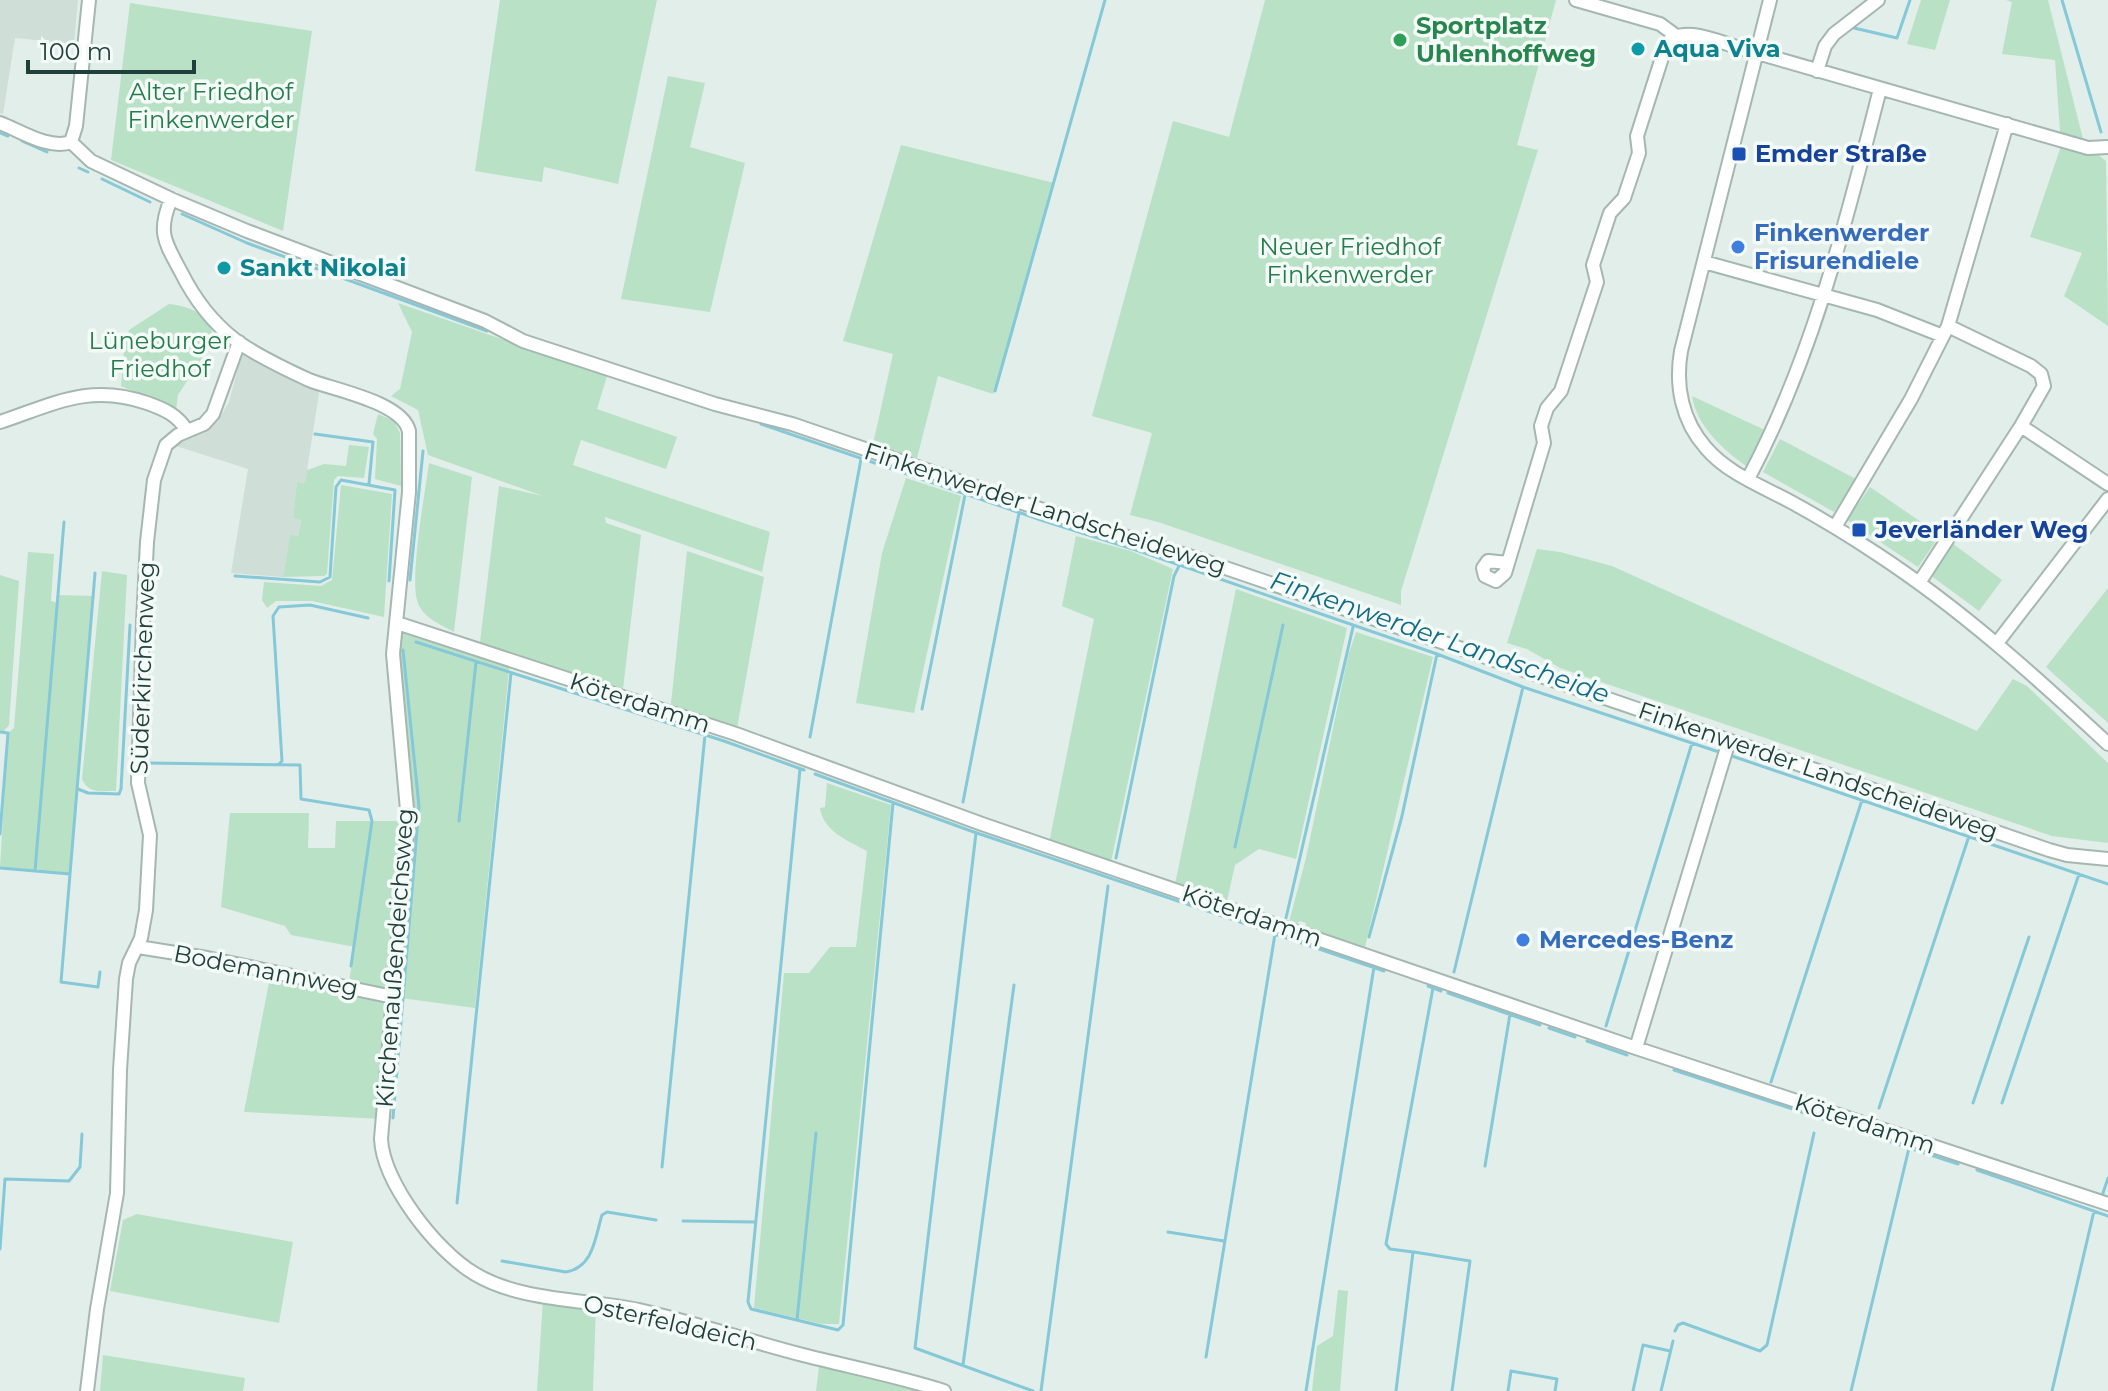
<svg xmlns="http://www.w3.org/2000/svg" width="2108" height="1391" font-family="Montserrat,sans-serif">
  <style>
    .built { fill: #d0ded8 }
    .green { fill: #b9e1c6 }
    .lines { fill: none; stroke-linecap: round; stroke-linejoin: round }
    .stream { stroke: #85c8d8; stroke-width: 3 }
    .minor-casing { stroke: #a4b7b1; stroke-width: 16 }
    .minor { stroke: #fff; stroke-width: 12 }
    .leisure-dot { fill: #2e9e5b; stroke: #f4faf7; stroke-width: 3 }
    .culture-dot { fill: #0f9aa8; stroke: #f4faf7; stroke-width: 3 }
    .transit-dot { fill: #1a4fb4; stroke: #f4faf7; stroke-width: 3 }
    .shop-dot { fill: #3f7fe0; stroke: #f4faf7; stroke-width: 3 }
    .labels { text-anchor: middle; stroke-width: 7; stroke-linejoin: round; paint-order: stroke }
    .leisure-label { font-size: 24px; font-weight: bold; fill: #27864d; stroke: #f4faf7; text-anchor: start }
    .culture-label { font-size: 24px; font-weight: bold; fill: #0d838f; stroke: #f4faf7; text-anchor: start }
    .park-label { font-size: 24px; fill: #267d4b; stroke: #f4faf7 }
    .transit-label { font-size: 24px; font-weight: bold; fill: #164399; stroke: #f4faf7; text-anchor: start }
    .shop-label { font-size: 24px; font-weight: bold; fill: #366cbe; stroke: #f4faf7; text-anchor: start }
    .street-label { font-size: 24px; fill: #20413a; stroke: #f4faf7 }
    .water-label { font-size: 26px; font-style: italic; fill: #146c84; stroke: #f4faf7 }
  </style>
  <rect width="100%" height="100%" fill="#e2eee9"/>
  <path class="built" d="M0,0H78L74,44L15,38L3,114L0,113Z
    M243,349L320,387L305,483L297,482L293,518L301,519L298,536H290L283,577L231,573L248,469L173,445L208,430L220,417L229,402Z"/>
  <path class="green" d="M500,0H657L618,184L544,167L542,182L475,171Z
    M1265,0H1556L1517,145L1538,150L1401,591V605L1158,522L1130,515L1152,433L1092,416L1173,121L1229,137Z
    M1921,0H1950L1935,50L1907,44Z
    M2006,0H2048L2084,143L2106,161L2108,326L2064,296L2082,253L2030,237L2061,146L2055,60L2002,54L2012,2Z
    M130,3L312,31L283,231L111,160Z
    M668,76L705,83L690,147L745,163L710,312L621,299Z
    M901,145L1054,183L1011,340L993,394L938,376L917,458L873,444L893,354L843,341Z
    M398,303L607,376L597,409L677,437L666,469L581,440L573,465L770,532L762,572L605,517L606,523L641,535L623,689L480,642L499,486L543,496L428,455L418,410L391,396L400,389L412,332Z
    M169,304C193,307 209,314 214,339L178,395L176,410L121,386L124,350L129,330Z
    M1692,396L1767,431L1746,466C1723,449 1697,427 1692,396Z
    M378,414L394,421L400,433L401,486L375,479L377,439L373,434Z
    M1780,439L1856,479L1834,512L1763,472Z
    M349,445L369,447L364,478L338,476L334,480L327,574L324,576L283,577L290,535L298,536L301,520L293,518L297,482L305,483L307,470L324,464L346,466Z
    M429,463L472,477L454,632C440,624 421,617 417,600C410,576 425,492 429,463Z
    M906,478L961,496L914,713L856,703L882,553Z
    M341,485L392,494L384,617L312,601H276L267,608L262,600L264,582L321,586L332,580Z
    M1870,487L1940,535L1918,567L1847,520Z
    M1076,536L1131,551L1173,569L1111,862L1049,843L1094,619L1062,606Z
    M1952,543L2002,580L1979,611L1930,575Z
    M1537,549L1560,552L1612,566L1977,731L2013,679L2027,686L2108,763V843L2052,836L1560,668L1527,649L1507,643Z
    M687,551L764,577L736,734L670,713Z
    M28,552L54,554L51,601L58,603V595L93,596L70,874L0,868L8,733L14,728Z
    M102,571L127,575L116,791C102,791 88,794 82,779Z
    M0,575L19,581L9,725L3,732H0Z
    M2108,588V723L2046,667Z
    M1236,589L1347,628L1296,859L1259,849L1235,865L1227,901L1175,884Z
    M397,623L510,660L475,1008L393,997L382,1119L244,1112L271,972L348,987L355,947L291,935L285,926L221,907L230,813H309L308,848H335L336,821H408Z
    M1356,632L1433,657L1365,947L1306,928V923L1300,921L1296,924L1289,922L1306,858L1348,656Z
    M827,783L891,805L839,1324H822L754,1308L784,973H809L830,947H856L867,851C848,841 823,831 820,808L825,807Z
    M137,1214L293,1242L279,1323L110,1291L123,1220Z
    M1338,1290L1348,1291L1340,1391H1312L1317,1346L1333,1336Z
    M543,1300L596,1307L593,1391H537Z
    M103,1355L245,1378L243,1391H100Z
    M820,1359L944,1391H816Z"/>
  <g class="lines">
    <path class="stream" d="M2062,0L2101,132
      M1854,28L1897,38L1910,0
      M0,133L8,136
      M22,141L47,152
      M79,168L88,172
      M102,179L150,202
      M182,214L247,243L487,331
      M995,391L1105,0
      M761,424L1041,520L1136,550L1437,654L1523,687L1722,753
      M315,434L373,442L369,484
      M235,576L320,582L330,577L336,487L341,480L395,490L389,581
      M410,580L423,451
      M416,642L724,741L804,770
      M922,709L965,495
      M0,732L8,733L0,834
      M810,737L861,459
      M1729,755L2108,884
      M147,763L300,765L301,799L369,810L372,821L351,966
      M278,765L282,761L273,616L279,607L310,605L368,618
      M800,769L748,1302L751,1309L838,1330L843,1325L893,803
      M815,774L971,831L1384,971
      M78,789L88,793L119,794L121,789L130,625
      M963,802L1019,513
      M459,821L476,662
      M976,833L915,1348L1033,1391
      M1235,847L1283,625
      M1116,858L1174,576L1179,566
      M0,868L70,874L61,982L98,987L100,972
      M35,871L64,522
      M70,874L95,573
      M1286,918L1353,627
      M1369,937L1402,816L1437,654
      M1454,972L1523,687
      M1428,986L1441,991
      M1448,993L1540,1025
      M1606,1026L1692,743
      M1549,1028L1575,1037
      M1587,1041L1627,1055
      M1674,1070L1850,1128
      M1771,1082L1862,800
      M1973,1103L2029,937
      M2002,1103L2079,874
      M1879,1108L1969,836
      M393,1118L419,806L403,650
      M1861,1132L1958,1164
      M1485,1166L1510,1014
      M662,1167L705,735
      M1977,1170L2108,1216
      M2103,1193L2108,1178
      M457,1203L511,673
      M683,1221L755,1222
      M1168,1232L1224,1241
      M0,1249L5,1179L69,1181L80,1167L82,1134
      M1414,1252L1470,1261L1452,1391
      M502,1261L566,1272C594,1267 595,1237 602,1215L607,1212L656,1220
      M797,1320L816,1133
      M1675,1331L1678,1325L1683,1323L1760,1351L1767,1345L1814,1133
      M1206,1357L1275,934
      M963,1365L1014,985
      M1041,1391L1108,886
      M1306,1391L1374,967
      M1396,1391L1413,1252L1390,1249L1386,1244L1433,988
      M1508,1391L1511,1371L1557,1379L1555,1391
      M1633,1391L1643,1345L1670,1351
      M1661,1391L1673,1341
      M1851,1391L1909,1148
      M2052,1391L2094,1211"/>
    <g class="minor-casing">
      <path id="minor" d="M1576,0L1660,24L1675,35
        M1770,0L1681,351C1675,386 1682,421 1706,448C1728,474 1764,487 1793,503C1822,519 1850,536 1877,554C1961,609 2035,676 2108,744
        M1817,71L1825,46L1834,34L1878,0
        M0,123C21,131 49,150 71,142
        M71,142L91,161L171,199L247,231L485,321L523,341L715,404L792,424L1078,522L1208,562L2049,850L2067,855L2108,859
        M71,142L76,126L89,0
        M171,199C157,233 165,242 181,272C194,298 211,321 234,339C255,355 285,369 309,380C334,390 402,402 409,431V492L393,654L408,821L381,1139C383,1183 437,1252 475,1274C522,1302 586,1299 639,1310C694,1322 748,1341 803,1355C850,1367 897,1376 944,1391
        M1704,262L1877,310L1943,336
        M0,422C54,404 90,383 147,403C164,409 178,415 187,431
        M2021,426L2108,484
        M1748,479C1813,357 1846,222 1880,89
        M1835,527L1911,399L1948,326L2007,124
        M1508,563L1488,561L1483,568L1485,576L1496,581L1505,573L1544,443L1541,426L1547,408L1561,391L1597,282L1593,265L1610,213L1624,198L1639,153L1637,136L1666,45C1680,23 1719,42 1740,48L2088,148L2108,147
        M1919,583L2021,426L2044,386L2041,374L2031,366L1948,326
        M397,623L736,734L982,824L1636,1048L2108,1204
        M1997,643L2108,499
        M138,947L207,958L393,997
        M1636,1048L1729,741
        M87,1391L97,1309L117,1193L120,1070L126,979L129,963L141,938L146,910L150,835L138,783L143,622L147,542L154,480L166,445L178,435L204,424L213,414L239,342"/>
    </g>
    <use href="#minor" class="minor"/>
  </g>
  <circle class="leisure-dot" cx="1400" cy="40" r="8"/>
  <g class="culture-dot">
    <circle cx="1638" cy="49" r="8"/>
    <circle cx="224" cy="268" r="8"/>
  </g>
  <g class="transit-dot">
    <rect x="1731" y="146" width="16" height="16" rx="4"/>
    <rect x="1851" y="522" width="16" height="16" rx="4"/>
  </g>
  <g class="shop-dot">
    <circle cx="1738" cy="247" r="8"/>
    <circle cx="1523" cy="940" r="8"/>
  </g>
  <g class="labels">
    <g class="leisure-label">
      <text x="1416" y="34">Sportplatz<tspan x="1416" dy="28">Uhlenhoffweg</tspan></text>
    </g>
    <g class="culture-label">
      <text x="1654" y="57">Aqua Viva</text>
      <text x="240" y="276">Sankt Nikolai</text>
    </g>
    <g class="park-label">
      <text x="211" y="100">Alter Friedhof<tspan x="211" dy="28">Finkenwerder</tspan></text>
      <text x="1350" y="255">Neuer Friedhof<tspan x="1350" dy="28">Finkenwerder</tspan></text>
      <text x="160" y="349">Lüneburger<tspan x="160" dy="28">Friedhof</tspan></text>
    </g>
    <g class="transit-label">
      <text x="1755" y="162">Emder Straße</text>
      <text x="1875" y="538">Jeverländer Weg</text>
    </g>
    <g class="shop-label">
      <text x="1754" y="241">Finkenwerder<tspan x="1754" dy="28">Frisurendiele</tspan></text>
      <text x="1539" y="948">Mercedes-Benz</text>
    </g>
    <g class="street-label">
      <text transform="translate(1045 509) rotate(18)" y="8">Finkenwerder Landscheideweg</text>
      <text transform="translate(143 668) rotate(-88)" y="8">Süderkirchenweg</text>
      <text transform="translate(640 703) rotate(18)" y="8">Köterdamm</text>
      <text transform="translate(1818 771) rotate(19)" y="8">Finkenwerder Landscheideweg</text>
      <text transform="translate(1252 916) rotate(19)" y="8">Köterdamm</text>
      <text transform="translate(395 958) rotate(-86)" y="8">Kirchenaußendeichsweg</text>
      <text transform="translate(266 971) rotate(11)" y="8">Bodemannweg</text>
      <text transform="translate(1865 1124) rotate(18)" y="8">Köterdamm</text>
      <text transform="translate(670 1323) rotate(13)" y="8">Osterfelddeich</text>
    </g>
    <g class="water-label">
      <text transform="translate(1440 637) rotate(19)" y="9">Finkenwerder Landscheide</text>
    </g>
  </g>
  <path d="M28 60v12h166v-12" fill="none" stroke="#20413a" stroke-width="4"/>
  <text x="40" y="60" font-size="24" fill="#20413a" stroke="#f4faf7" stroke-width="6" paint-order="stroke">100 m</text>
</svg>
